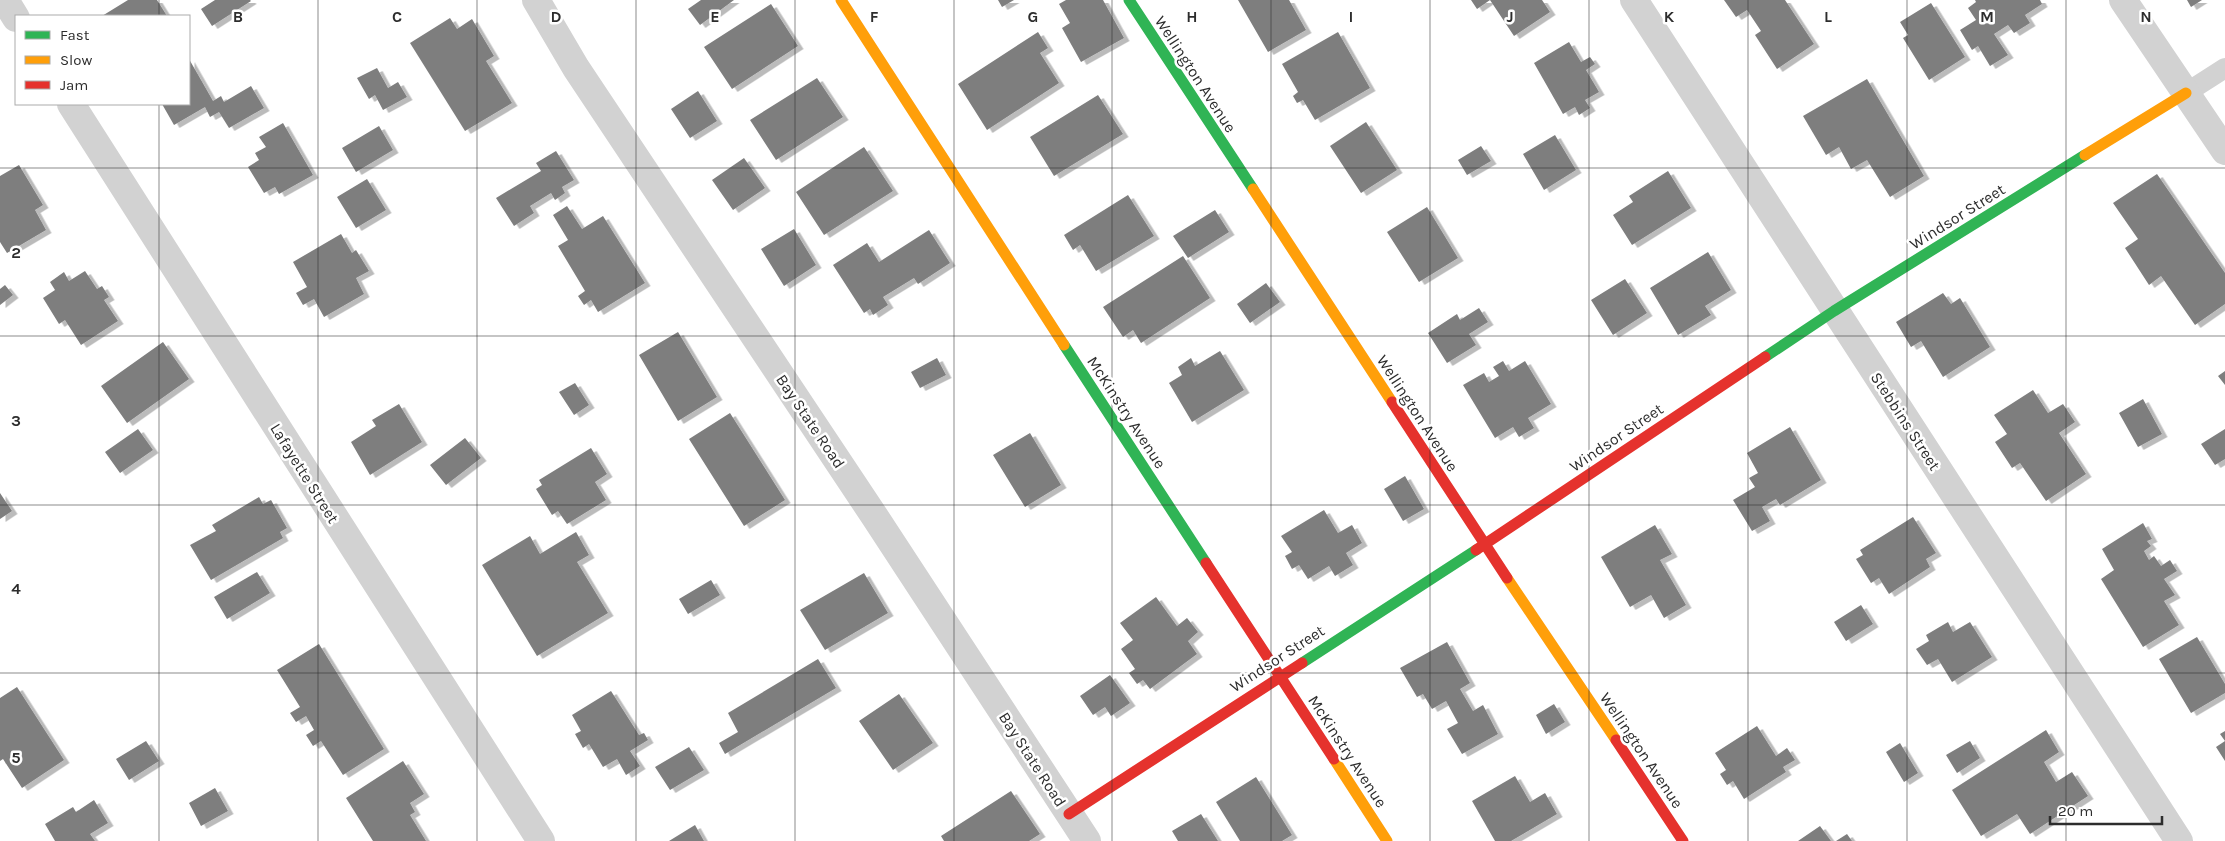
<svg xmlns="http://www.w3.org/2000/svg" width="2225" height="841" font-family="Karla,sans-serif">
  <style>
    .building { fill: #7e7e7e; filter: url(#shadow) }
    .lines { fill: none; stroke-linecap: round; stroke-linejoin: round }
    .lane { stroke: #d2d2d2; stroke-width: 20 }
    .street { stroke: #d2d2d2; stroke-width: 28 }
    .fast { stroke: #30b455; stroke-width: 11 }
    .slow { stroke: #ff9f0a; stroke-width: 11 }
    .jam { stroke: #e5322d; stroke-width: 11 }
    .grid { fill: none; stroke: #2d2d2d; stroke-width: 1; stroke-opacity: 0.55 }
    .labels { text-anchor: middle; stroke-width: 5; stroke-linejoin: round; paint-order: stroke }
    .street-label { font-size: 16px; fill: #2d2d2d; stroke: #fff }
    .grid-label { font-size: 16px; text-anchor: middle; font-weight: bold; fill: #2d2d2d; stroke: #fff; stroke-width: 5; stroke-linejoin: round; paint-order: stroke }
  </style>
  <defs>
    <filter id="shadow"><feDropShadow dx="5.5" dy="3" stdDeviation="0" flood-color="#0004"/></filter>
  </defs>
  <rect width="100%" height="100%" fill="#fff"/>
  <path class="building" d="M128,0H157L167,16H102Z
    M215,0H250L251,1L212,26L201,9Z
    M701,0H734L700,25L688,9Z
    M998,0H1014L1002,7Z
    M1066,0H1103L1124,38L1081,62L1062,28L1070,23L1059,4Z
    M1238,0H1289L1306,30L1268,52Z
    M1471,0H1542L1550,12L1514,36L1490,0L1477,9Z
    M1724,0H1785L1814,44L1777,69L1755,35L1761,31L1747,10L1736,17Z
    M1975,0H2040L2042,4L2025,15L2030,23L2014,33L2008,25L1994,34L2008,55L1990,66L1978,46L1972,50L1960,30L1976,20L1968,8L1976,2Z
    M2187,0H2202L2191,7Z
    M1931,3L1965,57L1929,80L1903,38L1908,35L1900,22Z
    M771,4L798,46L732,89L704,47Z
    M450,18L457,29L472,19L494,56L486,61L512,103L465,131L410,43Z
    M1038,32L1048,48L1040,53L1059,83L987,130L958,84Z
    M1338,32L1370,88L1315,120L1303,100L1297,103L1293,96L1298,92L1282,64Z
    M1569,42L1581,62L1590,57L1595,64L1586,70L1599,92L1585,100L1590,108L1579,115L1575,107L1563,114L1534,63Z
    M189,59L213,101L221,96L224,102L251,86L264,108L229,128L219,112L210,117L205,107L174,125L162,104H189Z
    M377,68L388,88L398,82L407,97L383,110L375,95L369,99L357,78Z
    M817,78L843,117L776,160L750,120Z
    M1867,79L1924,176L1890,197L1867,160L1851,169L1839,147L1826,155L1803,116Z
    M698,91L717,121L690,138L671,109Z
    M1098,95L1123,134L1054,176L1030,137Z
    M1366,122L1397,170L1361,193L1330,146Z
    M283,123L313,175L279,194L275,187L264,193L248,167L259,160L255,153L266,147L259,137Z
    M379,126L393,150L356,172L342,148Z
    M1555,135L1576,170L1544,190L1523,154Z
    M1481,146L1491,161L1467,175L1458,160Z
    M864,147L893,191L824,235L796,192Z
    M556,151L574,180L562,187L565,193L555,200L551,193L530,206L534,213L514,226L496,198L541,171L536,163Z
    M744,158L765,188L733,210L712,180Z
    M19,165L43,205L35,210L46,230L7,253L0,242V176Z
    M1668,171L1691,208L1632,245L1613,215L1633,202L1629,196Z
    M2157,174L2225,273V304L2195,325L2161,276L2149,285L2125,248L2138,239L2113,203Z
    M367,179L386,210L356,228L337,197Z
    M1128,195L1154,236L1096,271L1080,245L1073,250L1064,235Z
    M567,206L582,229L603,216L645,283L598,312L591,300L584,305L578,296L585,291L558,246L568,240L553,215Z
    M1427,207L1458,258L1419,282L1387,232Z
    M1215,210L1229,232L1188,258L1173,236Z
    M794,229L816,265L784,286L761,249Z
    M929,230L950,263L918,284L914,278L883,297L888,305L873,315L870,309L864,313L833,265L867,243L879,262Z
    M341,234L352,253L356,250L369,271L356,278L364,294L324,317L314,299L303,305L296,293L307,287L293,262Z
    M1708,252L1731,290L1705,306L1711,315L1678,335L1650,288Z
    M1183,256L1210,298L1141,343L1133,330L1123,337L1103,307Z
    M85,271L97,289L102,286L109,297L104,300L118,321L81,345L65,320L59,324L43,298L55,290L50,282L64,272L69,281Z
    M1625,279L1647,313L1613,335L1591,300Z
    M1266,283L1280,302L1250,323L1237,304Z
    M5,285L13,295L0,305V289Z
    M1943,293L1951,304L1960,298L1990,347L1943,377L1921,341L1911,347L1896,322Z
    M1479,308L1488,322L1469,334L1476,345L1447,363L1428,333L1457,314L1460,320Z
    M678,332L717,397L678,421L639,355Z
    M163,342L189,379L127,423L101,386Z
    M1220,351L1244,390L1192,422L1169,383L1182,375L1178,367L1191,358L1195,366Z
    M937,358L946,375L920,388L911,372Z
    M1503,361L1509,371L1525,361L1551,404L1528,418L1534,428L1519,437L1513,427L1495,438L1463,385L1484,373L1489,382L1499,376L1493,367Z
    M2225,371V385L2218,376Z
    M575,383L589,405L574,415L559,392Z
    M2033,390L2048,413L2063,404L2075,422L2059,433L2086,474L2046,501L2020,463L2012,468L1995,442L2007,434L1994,415Z
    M2143,399L2162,434L2138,447L2119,413Z
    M399,404L422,442L370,475L351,442L376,426L372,420Z
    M730,413L785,500L744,526L689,439Z
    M1790,427L1821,480L1780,505L1776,499L1762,507L1770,521L1752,531L1733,500L1755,487L1749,478L1758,473L1747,453Z
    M138,429L153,450L120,473L105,452Z
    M2225,429V459L2215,465L2201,444Z
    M1030,433L1061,485L1025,507L993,455Z
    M465,438L481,458L446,485L430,465Z
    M591,448L607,474L595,482L606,500L567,524L558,511L552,515L536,489L542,485L539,480Z
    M1405,476L1424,509L1403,521L1384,489Z
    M0,493L12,511L0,519Z
    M259,497L263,504L271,500L287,528L280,532L283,538L211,580L190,545L216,531L212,525Z
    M1324,510L1338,533L1352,525L1362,543L1346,553L1353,565L1335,576L1329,566L1308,579L1299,565L1292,569L1285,556L1292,552L1281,536Z
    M1913,517L1936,553L1926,559L1930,567L1889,594L1879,578L1871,583L1856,559L1863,555L1860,550Z
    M2143,523L2152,539L2147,541L2151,546L2144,551L2149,560L2154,556L2161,566L2170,560L2177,571L2164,579L2175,595L2164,601L2179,625L2143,647L2101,579L2114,570L2102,549Z
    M1655,525L1672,554L1660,560L1686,605L1664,618L1651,595L1630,607L1601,557Z
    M576,532L589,555L577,562L608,613L537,656L482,565L530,536L540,554Z
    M257,572L270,593L227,619L214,597Z
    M864,573L888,613L825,650L800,610Z
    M711,580L720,595L688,614L679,599Z
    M1156,597L1177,626L1187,618L1198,632L1188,641L1197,654L1150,689L1143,680L1137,684L1129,673L1135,669L1121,649L1133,640L1120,623Z
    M1861,605L1873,624L1846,641L1834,622Z
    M1948,622L1953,632L1970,622L1992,657L1952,682L1938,659L1927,665L1916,649L1929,641L1926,635Z
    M2197,637L2225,684V693L2191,713L2159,659Z
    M1447,642L1470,683L1460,689L1473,711L1483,705L1498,734L1462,754L1447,729L1458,723L1446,701L1432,709L1423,694L1417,697L1400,668Z
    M319,644L384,749L343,775L321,741L313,746L306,735L314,730L306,716L296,722L290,713L300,707L277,670Z
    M818,659L836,688L725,754L719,743L738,732L728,713Z
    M1110,675L1130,703L1111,716L1105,707L1093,715L1080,696Z
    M17,687L64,760L22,788L3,759L0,761V698Z
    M611,691L639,735L644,733L648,740L630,751L640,766L626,775L617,759L603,767L589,744L583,748L575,734L581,731L572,715Z
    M899,694L933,743L893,770L859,721Z
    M1554,704L1565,722L1546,734L1536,715Z
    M1757,726L1776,756L1787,748L1795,760L1783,767L1786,772L1744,799L1733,781L1727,785L1720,774L1726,770L1715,753Z
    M2046,730L2059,752L2044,762L2056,782L2072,772L2088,796L2030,834L2017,814L1981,836L1952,790Z
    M2225,731V761L2216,747L2225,741L2220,734Z
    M146,741L159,761L129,780L116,759Z
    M1970,741L1980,758L1957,773L1946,755Z
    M1900,743L1918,773L1904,782L1886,752Z
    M689,747L704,770L670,790L655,767Z
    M403,761L424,794L410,803L415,812L410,815L426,841H373L346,798Z
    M1515,776L1530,802L1545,793L1557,814L1511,841H1495L1472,801Z
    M1256,777L1292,835L1282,841H1240L1216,802Z
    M215,788L228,811L201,826L189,803Z
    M1011,791L1040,834L1029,841H944L941,836Z
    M94,800L108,823L90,834L95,841H55L45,824L73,807L76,812Z
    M1201,814L1218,841H1178L1172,831Z
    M695,825L704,841H669Z
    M1820,826L1831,841H1798Z
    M1847,834L1852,841H1836Z"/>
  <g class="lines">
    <path class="lane" d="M2186,93L2225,68"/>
    <path class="street" d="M5,0L16,18
      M536,0L576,68L875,517L1087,841
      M1634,0L2179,841
      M2123,0L2225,151
      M71,104L541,841"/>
    <path class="fast" d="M1129,0L1253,189
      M1064,345L1206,563
      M1765,357L1834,311L2085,155
      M1302,663L1476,550"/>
    <path class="slow" d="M841,0L1064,345
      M2085,155L2186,93
      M1253,189L1392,402
      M1507,578L1616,740
      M1334,759L1387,841"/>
    <path class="jam" d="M1392,402L1507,578
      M1476,550L1765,357
      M1206,563L1334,759
      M1616,740L1683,841
      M1069,814L1302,663"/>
  </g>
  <path class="grid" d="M159,0V16M318,0V841M477,0V841M636,0V841M795,0V841M954,0V841M1112,0V841M1271,0V841M1430,0V841M1589,0V841M1748,0V841M1907,0V841M2066,0V841M159,104V841M0,168H2225M0,336H2225M0,505H2225M0,673H2225"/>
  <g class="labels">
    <g class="street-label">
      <text transform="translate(1196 74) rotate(57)" y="6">Wellington Avenue</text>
      <text transform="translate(1957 216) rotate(-32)" y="6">Windsor Street</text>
      <text transform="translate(1127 412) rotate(57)" y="6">McKinstry Avenue</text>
      <text transform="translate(1418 413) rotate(57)" y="6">Wellington Avenue</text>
      <text transform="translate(811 421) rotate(56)" y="6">Bay State Road</text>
      <text transform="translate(1906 421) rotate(57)" y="6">Stebbins Street</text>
      <text transform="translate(1616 437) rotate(-34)" y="6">Windsor Street</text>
      <text transform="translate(305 473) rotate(58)" y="6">Lafayette Street</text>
      <text transform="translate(1277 658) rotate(-33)" y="6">Windsor Street</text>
      <text transform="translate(1642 750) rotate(56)" y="6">Wellington Avenue</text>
      <text transform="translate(1348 751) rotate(57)" y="6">McKinstry Avenue</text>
      <text transform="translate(1033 759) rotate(57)" y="6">Bay State Road</text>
    </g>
  </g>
  <g class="grid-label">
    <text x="238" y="22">B</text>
    <text x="397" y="22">C</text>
    <text x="556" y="22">D</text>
    <text x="715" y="22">E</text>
    <text x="874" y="22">F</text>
    <text x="1033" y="22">G</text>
    <text x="1192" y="22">H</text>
    <text x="1351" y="22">I</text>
    <text x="1510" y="22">J</text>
    <text x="1669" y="22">K</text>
    <text x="1828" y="22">L</text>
    <text x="1987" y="22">M</text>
    <text x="2146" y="22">N</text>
    <text x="16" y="258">2</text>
    <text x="16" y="426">3</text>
    <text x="16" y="594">4</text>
    <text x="16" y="763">5</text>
  </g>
  <rect x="15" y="15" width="175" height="90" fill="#ffffff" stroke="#ababab"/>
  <rect x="25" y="31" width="25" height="8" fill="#30b455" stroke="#ababab"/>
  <text x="60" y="40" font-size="15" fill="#2d2d2d">Fast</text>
  <rect x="25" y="56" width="25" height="8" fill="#ff9f0a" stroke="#ababab"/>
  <text x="60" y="65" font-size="15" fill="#2d2d2d">Slow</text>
  <rect x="25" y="81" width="25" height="8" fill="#e5322d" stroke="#ababab"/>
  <text x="60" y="90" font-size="15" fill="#2d2d2d">Jam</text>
  <path d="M2050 816v8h112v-8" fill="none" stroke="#2d2d2d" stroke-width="2.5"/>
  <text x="2058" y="816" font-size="15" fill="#2d2d2d" stroke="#ffffff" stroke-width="4" paint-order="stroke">20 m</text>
</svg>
